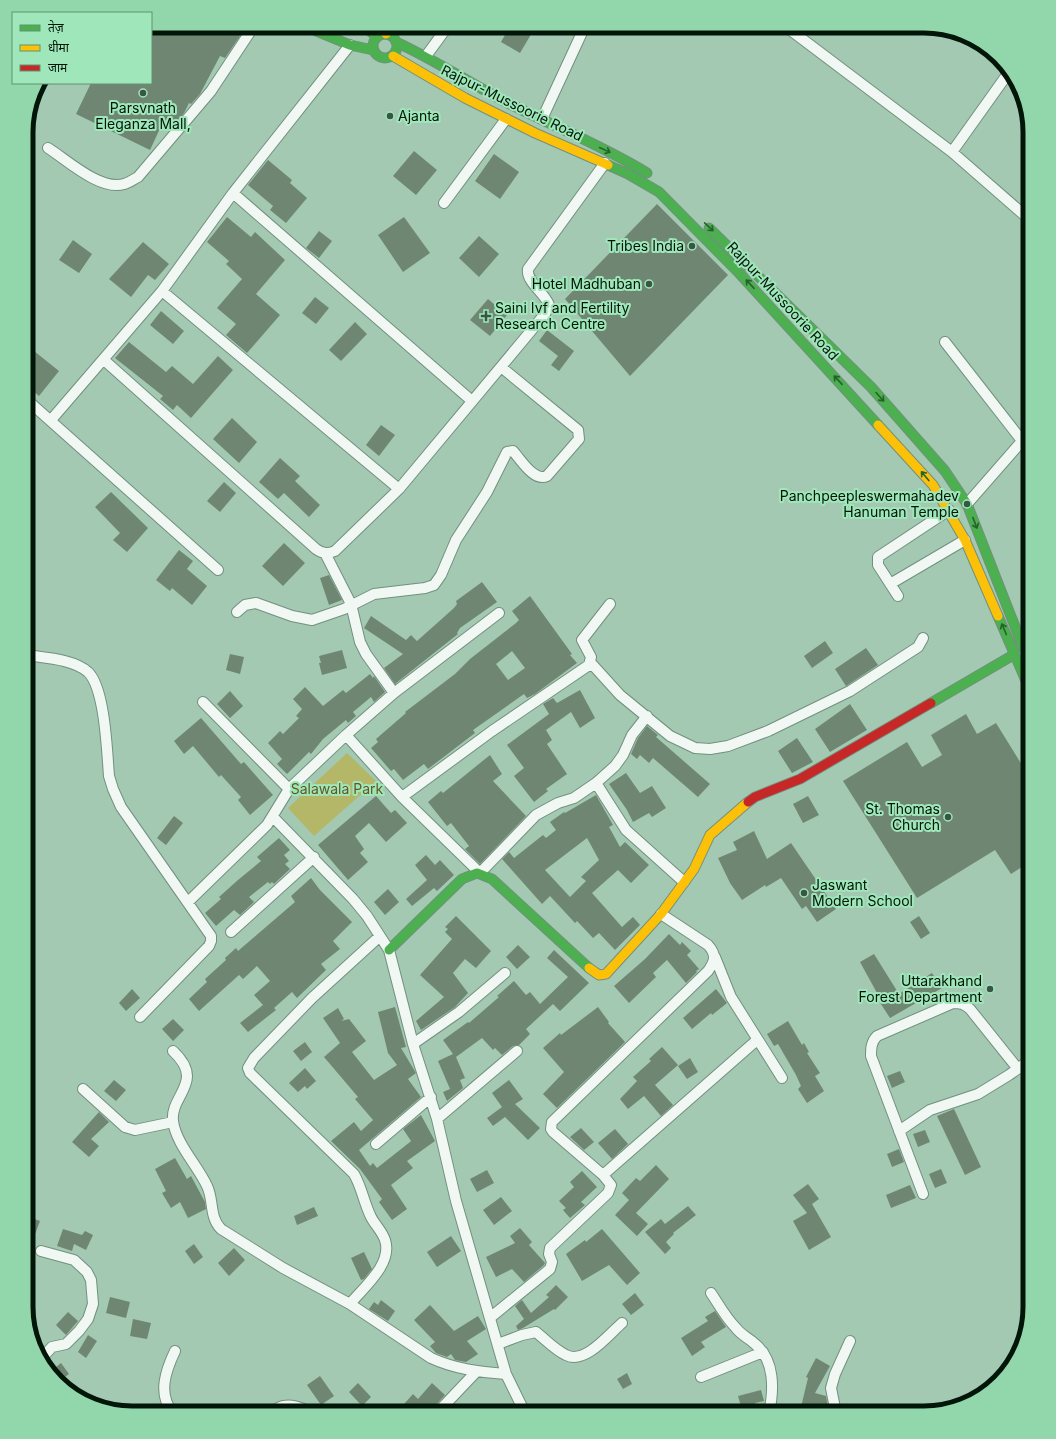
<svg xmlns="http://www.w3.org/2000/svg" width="1056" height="1439" font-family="Inter,'Noto Sans Devanagari',sans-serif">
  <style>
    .green { fill: #b5b768 }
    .building { fill: #6f8772; fill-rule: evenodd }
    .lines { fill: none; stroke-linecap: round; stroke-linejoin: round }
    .street-casing { stroke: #72907e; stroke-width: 12 }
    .fast-casing { stroke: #72907e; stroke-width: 11 }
    .slow-casing { stroke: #72907e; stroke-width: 11 }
    .jam-casing { stroke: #72907e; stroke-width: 11 }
    .street { stroke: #f1f7f3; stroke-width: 10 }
    .fast { stroke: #4caf50; stroke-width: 9 }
    .slow { stroke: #ffc107; stroke-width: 9 }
    .jam { stroke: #c62828; stroke-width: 9 }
    .oneway { stroke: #26622c }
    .poi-dot { fill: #395544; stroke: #9fe7ba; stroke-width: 1.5 }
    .labels { text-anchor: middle; stroke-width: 4; stroke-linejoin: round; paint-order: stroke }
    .street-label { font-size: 14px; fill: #001608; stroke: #9fe7ba }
    .poi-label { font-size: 14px; fill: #001608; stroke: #9fe7ba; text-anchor: end }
    .park-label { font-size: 14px; fill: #645822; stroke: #9fe7ba }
    .rim { fill: none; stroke: #001608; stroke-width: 5 }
  </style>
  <rect width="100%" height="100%" fill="#a3c9b2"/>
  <path class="green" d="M347,753L376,781L314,836L288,808Z"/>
  <path class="building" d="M151,26H236L244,30L225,58L220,56L200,94L191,104L189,103L184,113L172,127L163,122L150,150L76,114L91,83H151Z
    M510,26H536L520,53L501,42Z
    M414,151L437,170L416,195L393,176Z
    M494,154L519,172L500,199L475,181Z
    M268,160L292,180L290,183L307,198L286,223L270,210L273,206L248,185Z
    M657,204L728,275L630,376L565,299Z
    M227,217L251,237L255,232L285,260L256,294L280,315L247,353L226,335L236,324L217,308L242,279L226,264L229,261L207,242Z
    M404,217L430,253L403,272L378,235Z
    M319,231L332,241L319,258L306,248Z
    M479,236L499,254L479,277L459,258Z
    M73,240L92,254L79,273L59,260Z
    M143,242L169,264L155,280L148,275L131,297L109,279Z
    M315,297L329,308L316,324L302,313Z
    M488,299L507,315L490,336L470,320Z
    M161,311L184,331L173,344L150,325Z
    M355,322L367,334L341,361L329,350Z
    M547,330L574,351L559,371L551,365L558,356L539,341Z
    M129,342L166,372L172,366L193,384L218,356L233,370L191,418L177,405L173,410L160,399L163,396L115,358Z
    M34,351L59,371L39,396L26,385V361Z
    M232,418L257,442L239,463L213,439Z
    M381,425L395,435L379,456L366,445Z
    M280,458L300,476L295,481L320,505L309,517L284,493L278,499L259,482Z
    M224,482L236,493L220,512L207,501Z
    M111,492L148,528L127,552L113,540L120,533L95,507Z
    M284,543L305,563L283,586L262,566Z
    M179,550L193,561L187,569L207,586L192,605L172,588L170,591L156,580Z
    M329,575L342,600L329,605L320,578Z
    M482,582L497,602L460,628L457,633L458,634L395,684L384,668L403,654L364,628L371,616L406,640L411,635L417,641L454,608L457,604L456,601Z
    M530,596L572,654L570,655L577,663L535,694L527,698L524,694L473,730L475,733L428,769L424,764L403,780L394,769L391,771L371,748L378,742L376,739L406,713L405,712L455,674L470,659L516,623L519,620L512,611ZM512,651L525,668L508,680L496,664Z
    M825,641L833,653L812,668L804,656Z
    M866,648L878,665L846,686L835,669Z
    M342,650L347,668L322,675L319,663H321L319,656Z
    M230,654L244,657L240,674L226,670Z
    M370,674L373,678L374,676L385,692L374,702L371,697L353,712L356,716L348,723L346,720L323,739L311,754L309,752L287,774L277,764L282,759L268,743L280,731L283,734L299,718L296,716L302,709L293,699L305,687L323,706L343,690L346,693Z
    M580,690L595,718L580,728L571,712L546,730L552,740L547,744L567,774L546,789L548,791L534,802L514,776L524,768L507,745L549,714L543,704L553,698L557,703Z
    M230,691L243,706L230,718L217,704Z
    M850,704L867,730L830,752L815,729Z
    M966,714L977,734L996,723L1030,778V862L1011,874L995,850L917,898L843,781L907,742L922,767L942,755L931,735Z
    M201,718L241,764L244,762L273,795L250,815L238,800L241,797L221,775L219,777L193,746L184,754L174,741Z
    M647,726L658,735L656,737L710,784L698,797L653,758L649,763L640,755L637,759L631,754L638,738Z
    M797,738L813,762L792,773L778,751Z
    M490,755L502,774L493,781L526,816L480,864L465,849L469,846L451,823L447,826L428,802L441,791L443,793Z
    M626,773L640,793L652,786L666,808L652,817L649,813L633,822L627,810L609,784Z
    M596,795L613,825L609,827L620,847L625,842L649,865L631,883L618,870L592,893L622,927L633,917L640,925L615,950L599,933L593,938L577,921L575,923L550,896L542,904L502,859L509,852L514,858L543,835L546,838L556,830L550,822L564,812L565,813ZM587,838L599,860L581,877L586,881L570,897L545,870Z
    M376,796L391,813L395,810L407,823L386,842L369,823L355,836L364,849L360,853L368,862L348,880L318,845Z
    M808,796L819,815L803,823L793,804Z
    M174,816L183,823L166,845L157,838Z
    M754,831L767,859L791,843L836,909L817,922L806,906L802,909L781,878L766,887L765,885L742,900L730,883L718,858L737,850L733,842Z
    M279,838L290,850L284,855L289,861L285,864L290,869L274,884L272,882L270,884L268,882L249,897L254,902L240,915L234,910L216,926L205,913L221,899L219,897L238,880L261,861L257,857Z
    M426,855L435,865L440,860L454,875L437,891L434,888L412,906L406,899L427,880L415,865Z
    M311,878L320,890L352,922L333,941L340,949L321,964L326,970L297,998L292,992L274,1008L276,1010L248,1032L240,1023L263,1005L254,995L270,981L257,966L243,979L239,975L199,1011L189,999L207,982L205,979L226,960L225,958L236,948L238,951L295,902L291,896Z
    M388,889L399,902L385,915L374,902Z
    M456,916L491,951L476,968L465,959L453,973L468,993L455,1007L421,1030L416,1021L444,997L420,975L452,939L445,932L448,929L445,927Z
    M919,916L930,933L921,939L910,922Z
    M669,934L680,945L682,942L691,951L687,955L699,969L696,971L697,972L686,983L667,960L653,973L656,977L629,1003L614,986L645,959Z
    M518,945L530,957L517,969L506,957Z
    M554,950L589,983L560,1011L553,1004L526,1029L530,1034L519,1045L513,1046L502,1055L495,1048L493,1050L482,1038L456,1057L465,1078L460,1080L463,1088L447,1101L443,1092L450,1089L438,1061L453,1054L443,1040L468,1022L469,1023L499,997L497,996L514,981L526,995L530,992L540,1004L568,977L547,958Z
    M874,954L899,994L932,973L942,988L890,1018L875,995L877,993L860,962Z
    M132,989L140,998L126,1011L119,1003Z
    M716,989L727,1003L712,1015L711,1013L692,1029L683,1018Z
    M395,1007L406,1047L401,1048L416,1073L408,1079L421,1097L359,1150L370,1166L373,1163L377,1168L410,1142L411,1141L403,1129L421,1115L435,1141L407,1161L413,1168L391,1185L407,1209L392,1220L379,1202L382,1199L360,1169L331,1141L354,1122L361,1131L373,1120L355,1099L358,1097L324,1057L340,1043L323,1018L338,1008L344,1019L341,1021L349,1019L366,1041L352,1052L374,1080L397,1065L388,1053L378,1012Z
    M598,1007L609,1022L608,1023L625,1042L557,1108L543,1094L564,1072L543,1048L560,1033L561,1035Z
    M173,1019L184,1030L173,1041L162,1029Z
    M788,1021L802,1045L804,1043L809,1052L807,1053L820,1073L815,1076L824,1091L807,1103L798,1089L801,1086L796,1075L778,1044L774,1046L767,1034Z
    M305,1042L312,1052L301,1061L293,1051Z
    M662,1047L678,1065L655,1085L673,1105L661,1116L644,1096L628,1109L620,1099L637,1081L633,1077L651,1061L649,1059Z
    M690,1058L698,1072L687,1079L678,1066Z
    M305,1068L316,1081L307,1089L305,1086L298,1092L289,1083Z
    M900,1071L905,1082L892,1088L887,1076Z
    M114,1080L126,1090L116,1101L104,1091Z
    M509,1080L523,1099L515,1104L540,1128L528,1140L505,1117L493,1126L487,1118L502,1107L492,1093Z
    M954,1109L981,1167L965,1175L937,1116Z
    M99,1112L109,1122L91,1139L99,1146L89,1157L72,1142Z
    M581,1128L594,1142L584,1150L570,1137Z
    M615,1129L628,1144L612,1159L598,1143Z
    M925,1130L930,1142L918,1147L913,1134Z
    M899,1149L904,1162L892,1167L887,1154Z
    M175,1158L187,1179L191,1176L205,1202L206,1209L188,1218L180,1202L171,1208L162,1193L166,1191L155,1169Z
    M656,1165L669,1179L636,1213L648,1224L637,1236L615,1215L629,1200L622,1193L636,1178L640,1181Z
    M941,1169L947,1183L935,1188L929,1174Z
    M487,1170L494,1183L477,1192L470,1179Z
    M582,1171L597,1187L581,1202L585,1205L570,1218L563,1210L566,1208L559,1201L574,1187L570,1182Z
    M808,1184L819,1199L812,1204L831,1237L809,1250L793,1221L807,1213L793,1195Z
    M910,1185L916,1198L891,1208L886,1195Z
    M501,1197L512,1211L494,1225L483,1210Z
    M688,1206L696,1215L673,1233L674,1234L666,1242L671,1248L665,1254L645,1232L661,1219L665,1224Z
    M314,1207L318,1216L297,1225L294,1216Z
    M26,1216L40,1221L27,1256H26Z
    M520,1228L532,1242L529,1245L545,1263L544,1265L524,1282L512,1269L496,1277L486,1257L515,1243L510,1236Z
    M63,1229L82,1235L85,1231L93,1235L86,1250L74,1244L72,1251L57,1246Z
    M602,1229L640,1273L627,1285L609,1265L582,1281L566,1254L585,1240L586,1242Z
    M451,1236L461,1251L437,1267L427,1252Z
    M194,1244L203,1257L194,1264L185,1251Z
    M234,1248L245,1260L229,1276L218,1263Z
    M364,1252L372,1269L364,1279L361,1280L351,1258Z
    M556,1285L568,1297L555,1310L554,1309L523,1328L518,1330L516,1326L524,1319L515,1306L522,1300L531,1313L549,1297L546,1295Z
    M635,1293L644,1305L631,1315L622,1304Z
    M110,1297L130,1302L126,1318L106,1313Z
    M381,1300L395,1311L388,1321L369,1309L374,1302L378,1305Z
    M430,1305L454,1331L478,1316L486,1329L467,1341L478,1354L466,1362L455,1360L451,1354L447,1357L436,1353L430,1346L435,1342L414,1320Z
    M715,1311L726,1327L701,1342L705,1347L692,1356L681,1338L708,1321L705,1317Z
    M68,1312L78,1321L66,1335L56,1325Z
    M133,1319L151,1323L147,1339L130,1336Z
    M88,1335L97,1341L86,1358L78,1352Z
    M816,1358L830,1366L815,1393L826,1396L828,1407L826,1413L801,1407L808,1378L806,1377Z
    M61,1363L69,1374L61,1380L51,1371Z
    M627,1373L632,1384L623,1389L617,1379Z
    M320,1376L334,1396L321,1405L307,1385Z
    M358,1383L371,1397L362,1406L349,1392Z
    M432,1383L445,1395L432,1409L431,1413H396L413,1394L418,1399Z
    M761,1390L764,1401L755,1403L758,1413H743L738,1396Z"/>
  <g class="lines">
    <g class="street-casing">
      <path id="street" d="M785,26L952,152L1030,220
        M426,56L448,26
        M35,93L41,83
        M542,119L585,26
        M48,148C67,160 100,191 124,184C129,183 134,179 138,177L211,91L254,26
        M952,152L1009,72
        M233,193L472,401
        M444,203L506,119
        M162,291L399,489
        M945,342L1023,442
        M104,360L316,549C323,554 328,554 335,551L399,489L545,314L549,305C545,293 526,282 528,269L605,163
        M26,399L218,570
        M51,420L162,291L233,193L350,45
        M967,504L1030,432
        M325,553L351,604L360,642L366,654L394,693
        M890,584L965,540
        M898,596L878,565V557L949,510
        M237,612L245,605L256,603L292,616L312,620L344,609L374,594L425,588L434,585L441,575L456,540L487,492L507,452L513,451C521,460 534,482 547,476L579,439L578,430L501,367
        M26,655C45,658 73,659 88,672C105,688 107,752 109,776L113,789L121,807L211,936V941L209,946L140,1017
        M591,663L620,695L670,736L695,748L710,749L728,746L768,731L850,691L918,647L923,638
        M203,702L289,789
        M346,735L402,797L480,873L536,815L558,803L574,798L596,783L615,766L623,755L632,735L647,716
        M596,783L626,830L684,882
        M402,797L492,731L589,665L591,657L582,640L610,604
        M273,817L353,899L367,916L389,950L413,1044L437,1119L456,1201L506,1374L525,1413
        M188,902L267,825L289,789L346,735L394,693L499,613
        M231,932L314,857
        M715,957L731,997L782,1078
        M413,1044L459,1012L505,973
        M173,1051C206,1082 170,1095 173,1121C176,1144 198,1166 207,1186C214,1200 209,1217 221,1229L283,1268L350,1304L431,1358C455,1369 479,1372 506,1374
        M83,1089L125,1127L135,1130L173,1122
        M437,1119L517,1051
        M899,1131L930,1110L978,1094L1009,1075L1030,1060
        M376,1144L431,1097
        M603,1175L757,1040
        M923,1194L871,1056C871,1049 871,1042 877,1036L953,1003C961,1003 964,1004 970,1009L1018,1069
        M711,1293C719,1305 726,1318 736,1328C741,1335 749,1338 755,1344C775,1360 774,1390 769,1413
        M350,1304C363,1288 393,1264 385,1240C382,1231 375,1225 371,1217C364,1203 362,1188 354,1174L250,1073L248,1068L254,1058L312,998L380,936
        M491,1317L550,1269L552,1262L549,1254L550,1248L608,1193L611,1185L603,1175L553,1132L551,1129L552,1122L708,971C715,961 717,955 708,945L661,914
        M498,1344L522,1335L536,1332C546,1340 555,1350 566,1355C585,1365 609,1334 622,1323
        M40,1360L52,1347L66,1344L79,1331L88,1319L93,1304L91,1280L87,1272L74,1260L41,1251
        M701,1377L763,1352
        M173,1413C157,1394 166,1370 175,1351
        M274,1413L278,1408C289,1402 302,1408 313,1413
        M437,1413L476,1372
        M836,1413L831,1388L835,1374L850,1341"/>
    </g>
    <g class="fast-casing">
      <path id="fast" d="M304,26L350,45L373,50
        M360,26L369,30L377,37
        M373 46a12 12 0 1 1 24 0a12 12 0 1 1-24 0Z
        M396,42C437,61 474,86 514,106C558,128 605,147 647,173
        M608,165L628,174L659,192L739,273L878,425
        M709,228L871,387L945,471L967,504L1023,647
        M998,616L1030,690
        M931,703L1015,654
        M389,950L462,879L477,873L492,879L589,968"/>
    </g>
    <g class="slow-casing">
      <path id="slow" d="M380,26L386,34
        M393,56L465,98L535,133L608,165
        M878,425L933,485L965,540L998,616
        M589,968L599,975L606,974L661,914L694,869L710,835L748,802"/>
    </g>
    <g class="jam-casing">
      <path id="jam" d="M748,802L755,797L800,779L931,703"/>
    </g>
    <use href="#street" class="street"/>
    <use href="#fast" class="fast"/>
    <use href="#slow" class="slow"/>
    <use href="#jam" class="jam"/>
  </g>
  <defs><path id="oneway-shaft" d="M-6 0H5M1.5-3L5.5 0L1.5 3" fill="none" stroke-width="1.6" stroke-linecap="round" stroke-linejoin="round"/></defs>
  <g class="oneway">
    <use href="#oneway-shaft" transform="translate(605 150) rotate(25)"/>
    <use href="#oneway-shaft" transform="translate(709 227) rotate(43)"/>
    <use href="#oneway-shaft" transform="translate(750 284) rotate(-133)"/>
    <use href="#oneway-shaft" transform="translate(838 380) rotate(-133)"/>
    <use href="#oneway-shaft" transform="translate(880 397) rotate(48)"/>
    <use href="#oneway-shaft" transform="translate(925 476) rotate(-130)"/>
    <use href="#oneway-shaft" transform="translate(975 523) rotate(69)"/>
    <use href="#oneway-shaft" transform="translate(1004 629) rotate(-113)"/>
  </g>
  <g class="poi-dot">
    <circle cx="143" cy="93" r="4"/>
    <circle cx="390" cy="116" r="4"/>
    <circle cx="692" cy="246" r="4"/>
    <circle cx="649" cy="284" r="4"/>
    <path d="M484 310h4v4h4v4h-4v4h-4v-4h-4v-4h4z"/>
    <circle cx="967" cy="504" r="4"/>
    <circle cx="948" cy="817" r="4"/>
    <circle cx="804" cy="893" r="4"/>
    <circle cx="990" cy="989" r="4"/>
  </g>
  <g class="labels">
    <g class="street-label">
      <text transform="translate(512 103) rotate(26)" y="5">Rajpur-Mussoorie Road</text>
      <text transform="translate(783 301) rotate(47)" y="5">Rajpur-Mussoorie Road</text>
    </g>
    <g class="poi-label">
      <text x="143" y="113" text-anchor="middle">Parsvnath<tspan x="143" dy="16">Eleganza Mall,</tspan></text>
      <text x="398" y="121" text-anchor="start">Ajanta</text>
      <text x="684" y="251">Tribes India</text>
      <text x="641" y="289">Hotel Madhuban</text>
      <text x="495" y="313" text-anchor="start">Saini Ivf and Fertility<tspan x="495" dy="16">Research Centre</tspan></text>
      <text x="959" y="501">Panchpeepleswermahadev<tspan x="959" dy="16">Hanuman Temple</tspan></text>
      <text x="940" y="814">St. Thomas<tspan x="940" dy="16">Church</tspan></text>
      <text x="812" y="890" text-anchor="start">Jaswant<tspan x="812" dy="16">Modern School</tspan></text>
      <text x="982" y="986">Uttarakhand<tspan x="982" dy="16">Forest Department</tspan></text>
    </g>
    <g class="park-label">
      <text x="337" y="794">Salawala Park</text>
    </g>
  </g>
  <path d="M0 0H1056V1439H0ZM132 33H924A99 99 0 0 1 1023 132V1307A99 99 0 0 1 924 1406H132A99 99 0 0 1 33 1307V132A99 99 0 0 1 132 33Z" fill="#92d6ac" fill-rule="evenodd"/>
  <path class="rim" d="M132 33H924A99 99 0 0 1 1023 132V1307A99 99 0 0 1 924 1406H132A99 99 0 0 1 33 1307V132A99 99 0 0 1 132 33Z"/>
  <rect x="12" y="12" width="140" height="72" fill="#9fe7ba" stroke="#5f9373"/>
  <rect x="20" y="25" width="20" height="6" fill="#4caf50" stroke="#5f9373"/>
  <text x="48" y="32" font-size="12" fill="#001608">तेज़</text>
  <rect x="20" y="45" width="20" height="6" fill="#ffc107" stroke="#5f9373"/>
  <text x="48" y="52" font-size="12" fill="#001608">धीमा</text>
  <rect x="20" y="65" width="20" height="6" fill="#c62828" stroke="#5f9373"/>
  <text x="48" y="72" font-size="12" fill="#001608">जाम</text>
</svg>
